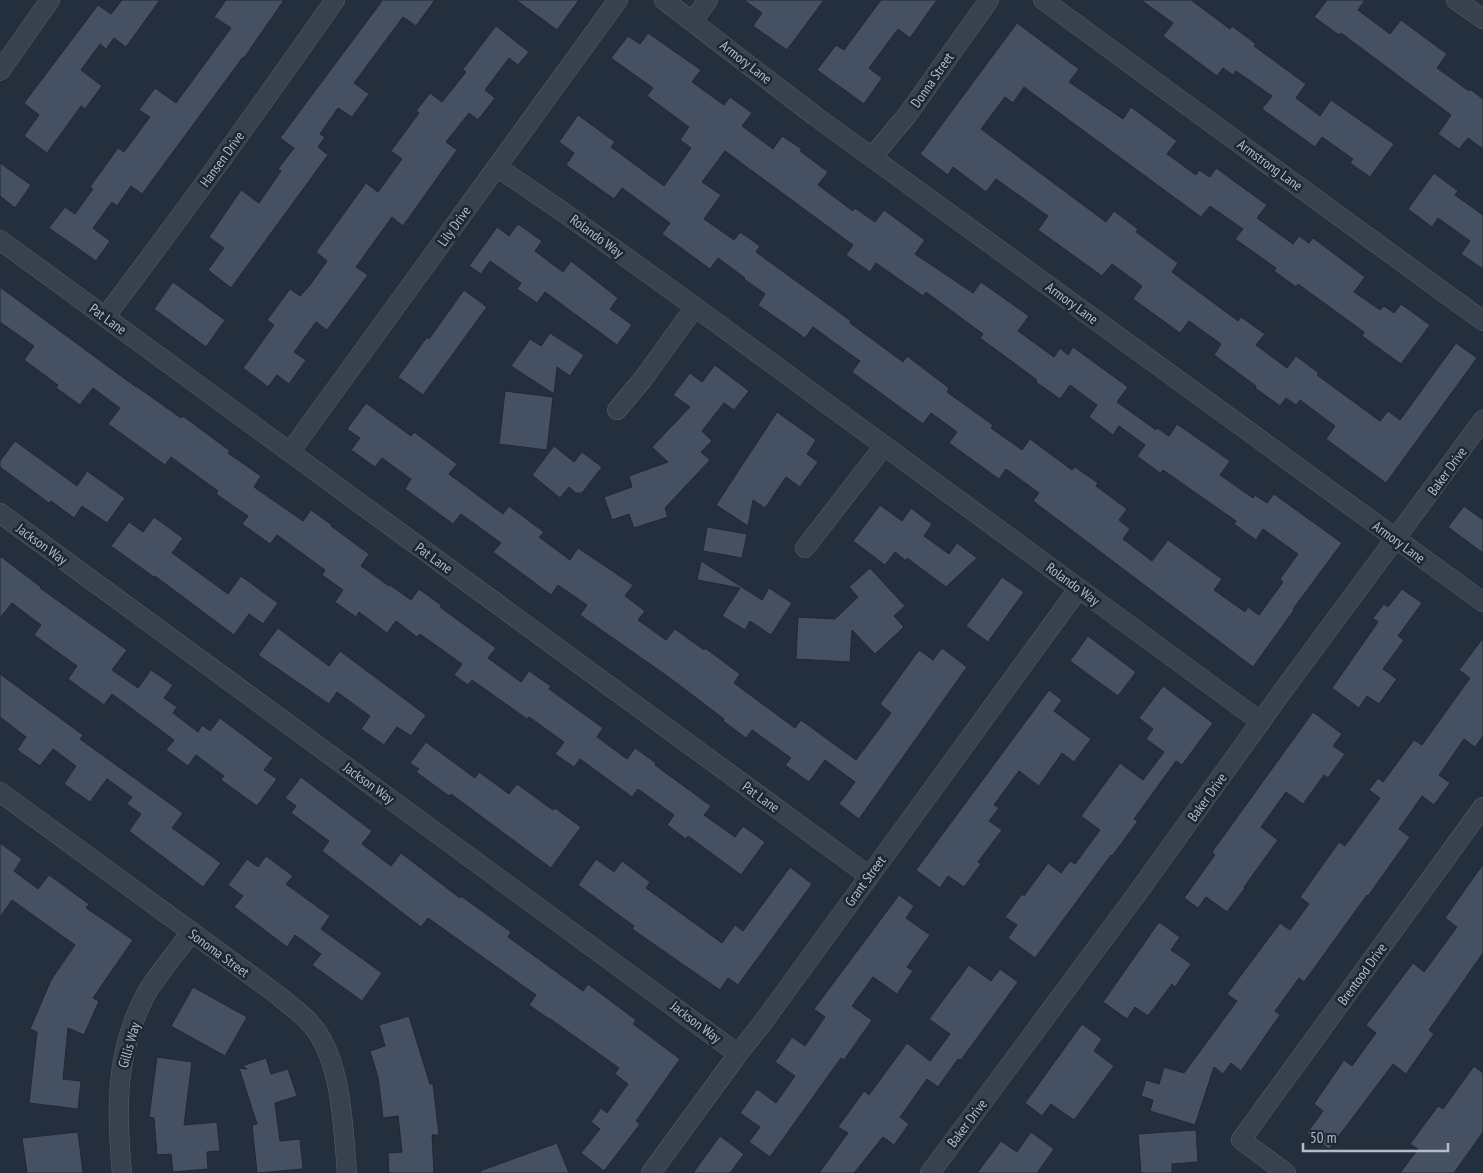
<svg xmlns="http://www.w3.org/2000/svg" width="1483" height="1173" font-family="'PT Sans Narrow',sans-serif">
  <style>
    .building { fill: #455162; stroke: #1f2835; fill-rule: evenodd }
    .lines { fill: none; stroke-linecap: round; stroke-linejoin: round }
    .minor-casing { stroke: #565f6c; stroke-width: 20 }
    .minor { stroke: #38414e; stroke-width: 19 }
    .labels { text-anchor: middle; stroke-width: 5; stroke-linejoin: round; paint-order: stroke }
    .street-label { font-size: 14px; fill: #b4bcc9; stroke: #1d2633 }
  </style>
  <rect width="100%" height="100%" fill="#242f3e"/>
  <path class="building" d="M122,0H160L126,47L114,38L106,49L100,44L81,70L102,86L85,109L81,106L47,153L24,136L39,115L24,103L98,5L111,14Z
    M226,0H284L244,58L243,57L142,194L131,186L117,206L112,202L93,228L110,241L96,261L49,228L65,207L75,214L93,189L90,187L118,148L124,152L150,117L139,110L155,88L176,103L231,28L214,17Z
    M380,0H435L416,26L403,17L354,83L369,94L352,117L338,108L320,134L325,137L318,147L328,155L231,288L208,270L224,248L209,237L241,190L259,203L281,171L278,169L294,148L280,138L382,1Z
    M516,0H579L557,30Z
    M744,0H824L787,50L753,26L762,13Z
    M881,0H937L910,38L898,29L869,68L882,78L864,104L817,70L836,45L844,50Z
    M1141,0H1191L1230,29L1232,26L1256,44L1254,46L1306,84L1296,98L1320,116L1331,100L1394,144L1370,177L1350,163L1353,159L1322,137L1315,147L1262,109L1272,96L1236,71L1233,75L1223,68L1217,76L1163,36L1173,23Z
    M1327,0H1365L1358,10L1390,34L1401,20L1447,54L1437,68L1469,91L1470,89L1483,99V149L1468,138L1459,149L1438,134L1451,115L1341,33L1339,35L1314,17Z
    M1017,23L1079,69L1069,82L1123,119L1131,107L1177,141L1167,154L1196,175L1199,170L1210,177L1216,168L1267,205L1257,218L1293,244L1299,236L1309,243L1313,238L1365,277L1354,292L1380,310L1384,306L1394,313L1401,304L1430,325L1401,364L1362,336L1364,332L1298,284L1296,287L1274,271L1276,268L1235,239L1243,229L1210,206L1201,217L1024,87L1013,103L1005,97L981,129L1106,222L1114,211L1138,229L1136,232L1178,263L1172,272L1238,321L1241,317L1265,334L1256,345L1287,368L1296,356L1319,373L1317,375L1380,421L1388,411L1400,420L1456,343L1477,358L1386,483L1326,439L1335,426L1300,400L1296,405L1286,398L1280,406L1255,388L1256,386L1214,355L1221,344L1189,321L1180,333L1133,299L1142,286L1112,264L1102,276L1038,230L1048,216L996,179L986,192L953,167L948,175L920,154Z
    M496,26L529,52L518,65L509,58L485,90L495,98L478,120L469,113L446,142L457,150L403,226L392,217L356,267L368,275L327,330L316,322L294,352L306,360L289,384L277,375L268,387L243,368L274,325L267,320L290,289L300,296L310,285L327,261L316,252L366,183L378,192L402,159L391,151L419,113L416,111L430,93L442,102L466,72L463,69Z
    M648,33L701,70L692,82L724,105L730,97L752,113L742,126L773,149L782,136L802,149L800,151L828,172L818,185L853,211L855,208L875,222L884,210L925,240L915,254L973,293L981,282L1029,316L1018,331L1054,357L1060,348L1068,355L1073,347L1128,387L1117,402L1156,430L1157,428L1169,436L1177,424L1230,461L1220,475L1253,498L1255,495L1267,503L1274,494L1342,543L1293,609L1294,610L1253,667L1033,501L1039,493L1006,469L999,479L949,443L957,432L931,413L923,424L852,372L860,361L839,346L813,327L805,338L758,305L765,294L744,279L745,278L718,258L710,269L662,234L670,223L622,188L614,199L566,165L574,153L559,142L578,115L615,142L611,147L664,186L691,148L680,140L689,127L647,96L653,88L611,58L628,36L640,44ZM725,151L853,245L846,255L870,272L876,263L923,296L926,292L983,334L980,338L1037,380L1036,382L1060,399L1070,385L1097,405L1089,417L1113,435L1119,426L1145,445L1137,456L1160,473L1163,470L1236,521L1234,524L1256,540L1263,529L1298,554L1280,579L1283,582L1259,615L1248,607L1245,612L1214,590L1222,579L1168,540L1152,561L1123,539L1130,529L1119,520L1127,509L1096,486L1098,483L1075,467L1072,470L1030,439L1022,450L991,428L993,425L947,392L949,388L907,356L903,362L850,323L851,321L756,252L760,246L740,232L734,240L704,219L721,195L702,182Z
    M0,163L31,185L15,208L0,196Z
    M1434,173L1458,191L1455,195L1483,215V269L1461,254L1470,241L1438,218L1432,227L1408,209Z
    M518,224L542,241L535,251L563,272L571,261L618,298L610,309L632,325L617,345L545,292L537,303L517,289L521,283L490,261L481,274L469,266L497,227L509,236Z
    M173,282L225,320L206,347L154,309Z
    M0,287L136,387V386L181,418L183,416L230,451L228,453L261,476L254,487L303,521L311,510L332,525L331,526L369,554L361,566L389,586L390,585L411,600L419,589L441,605L440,607L496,648L488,658L521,682L529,671L551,686L549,689L603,728L597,737L627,759L635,748L656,763L655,765L711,806L704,815L735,837L743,826L765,842L741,875L688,836L686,839L667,825L674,815L638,789L632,797L580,759L574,767L555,754L564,742L529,717L527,719L472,680L468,685L454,675L462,664L420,634L417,637L396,621L387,633L359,612L356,617L335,602L343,590L322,575L325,570L277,535L270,544L242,524L248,516L216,494L218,491L171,457L165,465L108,424L120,408L93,388L80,405L56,388L58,385L24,360L34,346L0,322Z
    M464,290L487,307L423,395L398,377L427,337L429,339Z
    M550,333L584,355L570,376L557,367L554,394L511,366L530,339L541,346Z
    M715,365L749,391L734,410L724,403L702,431L712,441L701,452L710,460L665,508L668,517L634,528L629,514L612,520L604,497L632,487L629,476L668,462L652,447L690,407L673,395L690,373L702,382Z
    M505,391L553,397L547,450L499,444Z
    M366,403L411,436L414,432L457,464L449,474L503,514L509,506L544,532L539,537L570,560L578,548L633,585L625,596L645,611L638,620L666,640L675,629L704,650L705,648L740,674L734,683L795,728L801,720L856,760L891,713L880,704L919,650L933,660L942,648L967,667L859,819L839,804L855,782L825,760L809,782L785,765L791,758L752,730L746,738L723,721L724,719L670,678L580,615L587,605L558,585L551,595L493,552L501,543L461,514L453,524L405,489L411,479L382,458L375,467L351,450L360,438L347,429Z
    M777,412L816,440L807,454L818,462L800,487L786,477L765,508L753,500L748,526L716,505Z
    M15,441L77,486L87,471L125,498L107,523L82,506L74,518L51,501L49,503L0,467V461Z
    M554,446L574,462L582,452L602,467L582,493H576L569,487L560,498L532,475Z
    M880,505L902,521L911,508L932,524L924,536L949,554L957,543L977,558L946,587L907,558L906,561L895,552L885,565L853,541Z
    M1464,506L1483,520V553L1448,527Z
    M154,517L183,538L172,553L228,594L241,576L278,603L263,624L249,614L234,635L155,576L154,577L111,546L129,522L143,532Z
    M707,527L747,534L742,558L703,551Z
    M0,556L41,587L40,588L127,650L112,670L138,688L151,670L173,685L164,698L177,707L173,713L198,732L202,725L210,731L220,718L273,758L264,770L277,779L257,806L221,780L224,776L196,755L188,766L166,750L174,740L112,694L104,705L68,679L77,666L34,635L41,625L12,603L0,618Z
    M701,561L762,600L769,588L792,603L771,635L750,621L745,630L722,616L740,588L697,580Z
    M870,568L905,606L894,616L904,627L875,654L852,630L850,662L796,659L798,617L835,619L858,597L849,587Z
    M1002,577L1024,592L988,642L966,626Z
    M1402,589L1422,603L1398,636L1404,640L1383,669L1397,679L1379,704L1367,696L1359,708L1332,688L1378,622L1373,618L1384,604L1388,607Z
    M278,628L329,666L340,651L426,715L411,736L397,727L384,745L361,729L370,716L337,692L329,704L258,655Z
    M1088,636L1136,672L1118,696L1070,661Z
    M1483,638V736L1475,747L1464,739L1439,775L1450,783L1434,805L1422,796L1399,829L1410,837L1368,896L1367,895L1304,982L1299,978L1275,1011L1280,1015L1241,1071L1231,1063L1223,1074L1214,1067L1195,1125L1150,1111L1153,1100L1141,1096L1146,1080L1159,1084L1164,1067L1184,1073L1237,1001L1227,994L1280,923L1290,930L1309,904L1300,897L1339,842L1345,846L1380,798L1369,790L1378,778L1383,782L1414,740L1422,745L1470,678L1459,670Z
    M0,674L83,735L80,739L183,813L172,828L221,863L203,887L129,831L141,814L127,804L132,797L107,779L90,802L64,784L76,766L53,749L40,766L17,750L26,737L0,717Z
    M1163,686L1213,723L1182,765L1176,761L1134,819L1138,821L1112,856L1111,855L1035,958L1008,938L1017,925L1005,917L1022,894L1024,896L1048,863L1061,873L1070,861L1075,864L1100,830L1081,816L1120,763L1143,780L1164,752L1146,739L1153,729L1139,718Z
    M1049,690L1062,700L1054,711L1091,739L1074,762L1062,753L1039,786L1019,771L994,805L999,808L989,821L1002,830L978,862L981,864L964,887L948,876L940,888L916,870Z
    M1313,712L1342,734L1333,746L1345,754L1328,778L1324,775L1303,804L1286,792L1261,827L1278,840L1244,887L1245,888L1227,912L1206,897L1198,908L1184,898L1215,855L1212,852Z
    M426,742L475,778L479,772L509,794L517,784L553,810L555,808L581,827L551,868L451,794L449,796L416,772L419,769L410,763Z
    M301,777L372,831L362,844L391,866L401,853L460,898L461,896L511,932L508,937L583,991L588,984L636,1020L633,1024L680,1059L636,1121L640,1124L604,1171L581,1153L600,1129L591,1122L601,1108L607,1113L628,1084L615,1074L619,1068L549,1018V1019L529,1005L536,995L428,918L421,927L322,851L329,841L291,813L296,806L285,798Z
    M0,843L22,859L14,871L38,889L49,875L89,904L86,908L133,940L93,998L99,1001L84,1035L68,1028L63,1079L81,1081L78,1109L29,1103L37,1032L30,1029L51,980L75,945L12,900L0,917Z
    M266,856L293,876L286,884L330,916L321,929L382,973L362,1001L312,965L321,954L295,935L287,947L234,907L243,896L228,885L247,859L258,867Z
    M596,859L614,872L622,861L650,882L646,888L722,943L735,925L743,931L790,867L812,884L738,985L728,978L720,990L632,929L634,926L578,885Z
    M1483,864V953L1429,1030L1434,1034L1406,1074L1393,1064L1329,1149L1307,1133L1323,1111L1314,1104L1344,1060L1352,1066L1376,1033L1366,1025L1413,963L1424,972L1457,927L1445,918Z
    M899,895L914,906L906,918L930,935L907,967L913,971L897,994L873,977L852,1006L872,1020L844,1060L841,1058L770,1157L749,1142L760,1127L740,1113L757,1089L776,1103L795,1076L775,1062L792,1037L805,1046L825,1017L814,1009Z
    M1159,922L1180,937L1171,950L1191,964L1175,987L1172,984L1148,1016L1135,1007L1127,1019L1103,1002Z
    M969,965L991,981L1000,969L1018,982L961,1060L958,1059L938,1087L927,1079L900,1117L909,1124L894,1145L883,1137L854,1173H819L848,1133L838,1127L864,1091L869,1095L907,1043L930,1061L950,1034L929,1019Z
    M193,987L247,1017L225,1056L171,1026Z
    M409,1016L430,1084H433L439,1135H432L434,1173H389L388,1153L402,1152L398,1116L383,1118L378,1077L370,1051L385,1046L379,1025Z
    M1082,1024L1102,1039L1094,1051L1114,1066L1074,1120L1051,1104L1042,1116L1025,1103Z
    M157,1057L192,1062L184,1125L217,1122L220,1151L207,1152L208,1169L173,1172L171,1154L157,1155L154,1118L149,1117Z
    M266,1058L271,1074L288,1069L297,1096L275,1103L280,1141L300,1139L303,1169L257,1173L252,1125L257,1124L239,1068L247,1069L242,1066Z
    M1474,1066L1483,1073V1132L1454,1173H1400L1418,1149L1410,1144L1438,1106L1443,1109Z
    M1196,1130L1198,1162L1172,1164V1173H1141L1138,1134Z
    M78,1132L83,1173H27L22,1138Z
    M1031,1132L1054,1149L1037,1173H977L1001,1141L1017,1152Z
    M720,1136L744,1154L730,1173H693Z
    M557,1143L569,1173H481L480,1171Z"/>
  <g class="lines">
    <g class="minor-casing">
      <path id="minor" d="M664,0L815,116L1483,602
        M1043,0L1483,321
        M1456,0L1483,19
        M693,21L708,0
        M0,71L50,0
        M872,157L908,114L989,0
        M497,167L563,212L695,307L1261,722
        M0,240L869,876
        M105,317C184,213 260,107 335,0
        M617,410L643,379L695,307
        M290,452L618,0
        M0,513L738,1054
        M805,548L884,446
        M0,792L279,996C289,1005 300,1012 309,1022C342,1056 343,1127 347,1173
        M122,1173C116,1110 115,1052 146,994C157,975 178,951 191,932
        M651,1173L738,1054L761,1025L1079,588
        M930,1173L1136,895L1279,696L1483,420
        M1286,1173L1241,1140L1483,807"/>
    </g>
    <use href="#minor" class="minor"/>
  </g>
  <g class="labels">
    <g class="street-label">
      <text transform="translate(746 62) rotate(38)" y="5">Armory Lane</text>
      <text transform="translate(932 80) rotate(-55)" y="5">Donna Street</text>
      <text transform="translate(222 159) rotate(-54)" y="5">Hansen Drive</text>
      <text transform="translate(1270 165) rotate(36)" y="5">Armstrong Lane</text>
      <text transform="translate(454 226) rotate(-54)" y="5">Lily Drive</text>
      <text transform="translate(597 236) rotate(36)" y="5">Rolando Way</text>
      <text transform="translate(1072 303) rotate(36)" y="5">Armory Lane</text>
      <text transform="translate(108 319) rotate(36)" y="5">Pat Lane</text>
      <text transform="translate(1447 471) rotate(-54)" y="5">Baker Drive</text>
      <text transform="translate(1399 542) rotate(36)" y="5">Armory Lane</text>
      <text transform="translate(42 544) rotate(36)" y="5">Jackson Way</text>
      <text transform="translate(434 558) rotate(36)" y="5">Pat Lane</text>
      <text transform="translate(1073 584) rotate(36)" y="5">Rolando Way</text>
      <text transform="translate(369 783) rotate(36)" y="5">Jackson Way</text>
      <text transform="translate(761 797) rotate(36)" y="5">Pat Lane</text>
      <text transform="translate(1207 797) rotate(-54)" y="5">Baker Drive</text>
      <text transform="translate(865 881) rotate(-54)" y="5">Grant Street</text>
      <text transform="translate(219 953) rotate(36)" y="5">Sonoma Street</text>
      <text transform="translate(1362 974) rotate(-54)" y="5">Brentood Drive</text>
      <text transform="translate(696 1022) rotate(37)" y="5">Jackson Way</text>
      <text transform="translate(129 1045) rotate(-74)" y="5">Gillis Way</text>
      <text transform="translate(967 1123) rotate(-53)" y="5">Baker Drive</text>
    </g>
  </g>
  <path d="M1303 1143v8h145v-8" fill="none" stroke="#b4bcc9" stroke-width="2.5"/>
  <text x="1310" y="1143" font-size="15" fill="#b4bcc9" stroke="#1d2633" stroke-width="4" paint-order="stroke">50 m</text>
</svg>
